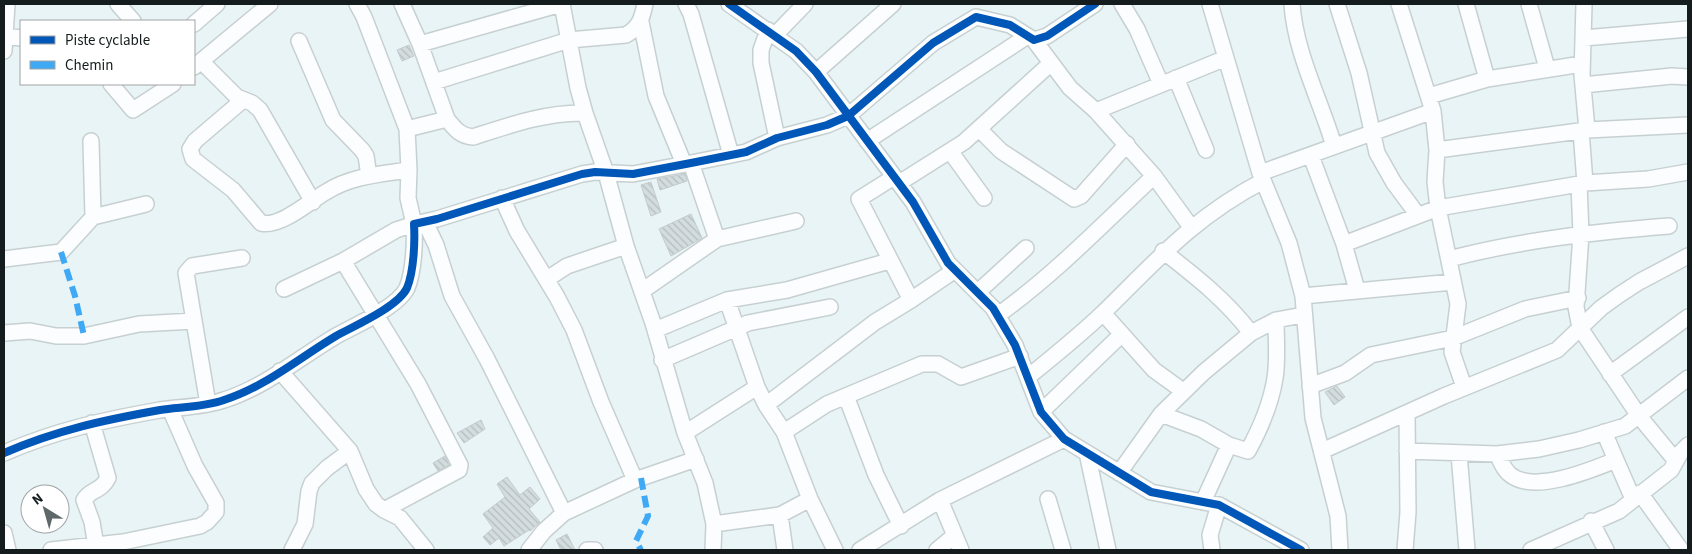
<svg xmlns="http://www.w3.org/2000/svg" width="1692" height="554" font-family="'Source Sans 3',sans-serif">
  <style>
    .building { fill: url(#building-back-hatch); stroke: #c2cbcd }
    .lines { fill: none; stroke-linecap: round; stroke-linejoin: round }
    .street-casing { stroke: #c7d0d1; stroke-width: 18 }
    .street { stroke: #fcfdfe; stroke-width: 15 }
    .quiet { stroke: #3fa9f5; stroke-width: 6; stroke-dasharray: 12 6; stroke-linecap: butt }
    .cycleway-casing { stroke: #fff; stroke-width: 11 }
    .cycleway { stroke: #0057b8; stroke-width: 8 }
  </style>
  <defs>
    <pattern id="building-back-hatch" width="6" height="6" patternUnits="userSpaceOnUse" patternTransform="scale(1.25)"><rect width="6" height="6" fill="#d3dcde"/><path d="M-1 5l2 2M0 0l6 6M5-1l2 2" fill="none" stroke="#b4bcbe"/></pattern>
  </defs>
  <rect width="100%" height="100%" fill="#e9f4f7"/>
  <path class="building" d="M409,45L414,56L402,61L397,50Z
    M685,174L687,181L660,190L657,179Z
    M651,182L661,212L651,216L641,185Z
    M691,214L702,238L671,256L659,229Z
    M1337,386L1345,397L1334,405L1325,392Z
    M481,420L485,429L464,443L457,433Z
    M445,456L449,465L438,471L433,463Z
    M507,477L520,495L530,487L540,499L529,509L540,522L530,531L529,530L504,546L499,538L490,545L483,537L493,528L483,514L505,497L497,484Z
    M567,534L575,550H561L556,540Z"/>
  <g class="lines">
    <g class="street-casing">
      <path id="street" d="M118,4L133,21
        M357,4L364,17L407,129L409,170
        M402,4L420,44L447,119
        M562,4L578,88L585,113L606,173L626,246L653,323L685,433L705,483L714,524L713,550
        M686,4L691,14L731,155
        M729,4L796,51L816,72L913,202L948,263L993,308L1015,345L1041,412L1064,439L1151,492L1219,505L1301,550
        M1122,4L1137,29L1161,84
        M1210,4L1260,173L1289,243L1303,296L1313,418L1338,516L1340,550
        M1292,4C1295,52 1320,99 1334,146
        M1337,4L1359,73L1377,153L1394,183L1417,214
        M1466,4L1487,79
        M1529,4L1547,68
        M1584,4L1582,75L1587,130
        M641,22L656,96L684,164
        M194,24L217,4
        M768,30L761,50V63L777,138
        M775,35L805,4
        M5,36L21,38
        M1584,38L1688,29
        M1034,40L1070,88L1096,111L1226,58
        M299,41L333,120L362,150L366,156L369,176
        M420,44L561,4
        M4,51L7,4
        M201,61L237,97L252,103L260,110L313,202
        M194,67L270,4
        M816,72L893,4
        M1176,78L1206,150
        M434,82L569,40L626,35C640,27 642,18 645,4
        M111,84L133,110L173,84
        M1583,85L1672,76L1688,77
        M1429,96L1487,79L1582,64
        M243,100L195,141L190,149L193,159L233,190L261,223C280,228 310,201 326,192C351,176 381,174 409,170L408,198L414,224L396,230L343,261L418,384L460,465L459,470L384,510
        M1096,111L1154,176L1191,227
        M1433,111L1437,150L1435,182L1438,208L1458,304L1452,352L1464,387
        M407,129L447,119C455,129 460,136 473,137C510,125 547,112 585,113
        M979,129L1001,151L1074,199L1081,196L1127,144
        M1581,131L1585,183
        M91,141L93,217
        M867,141L1026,37
        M1437,150L1587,130L1688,125
        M950,151L984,198
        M1311,156L1344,244L1357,290
        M691,163L717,239L796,221
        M1260,173L1433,111L1399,4
        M899,183L964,142L1050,64
        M1579,184L1581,234L1576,307L1580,328L1639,416L1676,461
        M502,198L517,231L557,297L574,330L601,402L635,480
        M425,222L436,245L452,296L487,359L564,513
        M1344,244L1438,208L1585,183L1648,179L1688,172
        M1163,251C1195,276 1226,300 1251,333
        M4,259L61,252L93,217L146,204
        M1449,259C1521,240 1594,232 1669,226
        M547,279L567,266L626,246
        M284,289L343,261
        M642,291L717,239
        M979,291L1026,248
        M1303,296L1453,282
        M727,300L757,387L766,405L784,432L810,499L835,550
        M911,300L955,270
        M1103,313L1154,370L1183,391
        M998,315C1055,274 1103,224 1154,176
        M655,330L727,300L787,290L889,261
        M4,333L30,331L56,336H84L139,324L194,321
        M662,360L748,323L830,307
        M280,371L350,451L366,489L376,504L384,510L400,518L426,550
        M1610,374L1688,317
        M1028,377C1054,356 1079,336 1103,313C1157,260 1194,217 1263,181
        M1310,386L1345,373L1371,355L1453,338L1525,309L1578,298
        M846,396L876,475L901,526
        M208,404L186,273L192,266L242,258
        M766,405L875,322L911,300L859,199L894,177
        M1041,412L1122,334
        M1161,414L1201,429L1229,445L1248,451C1260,429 1271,404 1275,378C1278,360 1276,339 1276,320
        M92,423L108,478C101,492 90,489 84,500L92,522L96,546
        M784,432L827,404L922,364H938L961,377L1020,356
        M1604,432L1616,460
        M685,433L757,387
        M1322,451L1444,396L1557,350L1601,308L1619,295L1639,282L1688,256
        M1407,451L1497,454L1539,449L1579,440L1625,426L1688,378
        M4,453C57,430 104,420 160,410C181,407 204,407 224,400C265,387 299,358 336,336C354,326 398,307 407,288C414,271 415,241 414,224L437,219L582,174L595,172L633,174L691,163L746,152L777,138L827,125L848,116L933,43L976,17L1010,25L1034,40L1047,36L1095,4
        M1087,453L1108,550
        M1459,454L1467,550
        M1497,454C1501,462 1504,471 1512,476C1536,493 1591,470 1616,460L1633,499
        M1119,473L1161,414L1204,372L1251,333L1276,320L1303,315
        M1640,493L1681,550
        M1048,499L1063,550
        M940,500L961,550
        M1203,502L1229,445
        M780,515L785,550
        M1591,521L1606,550
        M714,524L780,515L810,499
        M4,533L8,550
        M51,550L123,542L200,526L207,522L216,512V503L195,466L170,409
        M292,550L305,524L309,491L312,483L327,468L350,451
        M529,550L544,531L564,513L635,480L696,459
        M587,550H595
        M860,550L940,500L1064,439
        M937,550L954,536
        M1212,550L1210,535L1219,505
        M1405,550L1408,512L1407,413
        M1531,550L1619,511L1671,470L1681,452L1688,445"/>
    </g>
    <use href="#street" class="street"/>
    <path class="quiet" d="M61,252L75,296L84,336
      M641,478L648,516L636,541L641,550"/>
    <g class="cycleway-casing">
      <path id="cycleway" d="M729,4L796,51L816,72L913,202L948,263L993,308L1015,345L1041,412L1064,439L1151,492L1219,505L1301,550
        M4,453C57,430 104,420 160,410C181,407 204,407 224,400C265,387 299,358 336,336C354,326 398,307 407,288C414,271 415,241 414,224L437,219L582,174L595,172L633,174L691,163L746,152L777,138L827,125L848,116L933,43L976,17L1010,25L1034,40L1047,36L1095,4"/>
    </g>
    <use href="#cycleway" class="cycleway"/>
  </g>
  <rect width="1692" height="554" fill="none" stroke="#141c1d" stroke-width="10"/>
  <rect x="20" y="20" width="175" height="65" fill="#ffffff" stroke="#a1a4a5"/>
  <rect x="30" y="36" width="25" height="8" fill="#0057b8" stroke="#a1a4a5"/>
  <text x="65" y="45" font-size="15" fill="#141c1d">Piste cyclable</text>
  <rect x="30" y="61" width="25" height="8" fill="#3fa9f5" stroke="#a1a4a5"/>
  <text x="65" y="70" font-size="15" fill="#141c1d">Chemin</text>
  <g transform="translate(45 509) rotate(323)"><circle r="24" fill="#ffffff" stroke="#a1a4a5"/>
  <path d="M0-4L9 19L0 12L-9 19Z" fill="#5f6869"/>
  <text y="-8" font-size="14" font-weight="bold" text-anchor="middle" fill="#141c1d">N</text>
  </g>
</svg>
